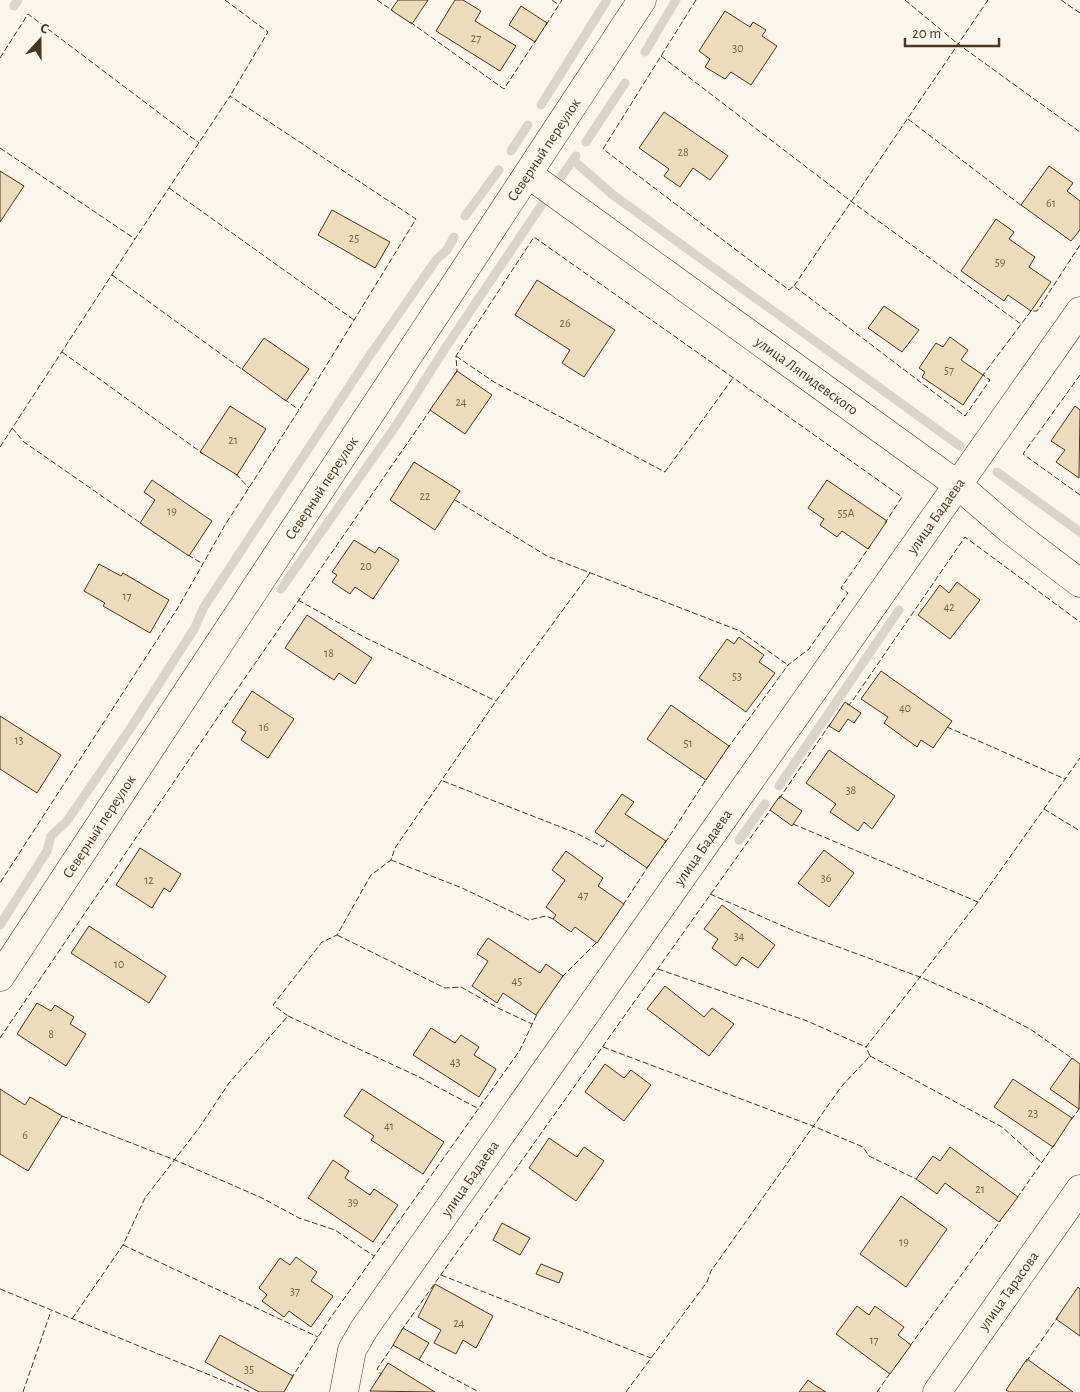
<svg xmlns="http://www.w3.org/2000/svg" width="1080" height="1392" font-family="'Alegreya Sans',sans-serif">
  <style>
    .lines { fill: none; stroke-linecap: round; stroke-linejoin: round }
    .stream { stroke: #dcd4c6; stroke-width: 9 }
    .building { fill: #ecdcbc; stroke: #4a3520 }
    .minor-casing { stroke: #4a3520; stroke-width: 29 }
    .tertiary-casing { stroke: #4a3520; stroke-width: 29 }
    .minor { stroke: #fbf6e9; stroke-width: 28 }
    .tertiary { stroke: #fbf6e9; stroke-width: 28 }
    .fence { stroke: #4a3520; stroke-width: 1; stroke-dasharray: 6 2.5; stroke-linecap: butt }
    .labels { text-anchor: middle; stroke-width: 4; stroke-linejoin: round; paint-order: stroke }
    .number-label { font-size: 12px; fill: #725f47 }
    .street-label { font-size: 15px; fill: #4a3520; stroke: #fbf6e9 }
  </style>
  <rect width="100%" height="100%" fill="#fbf6e9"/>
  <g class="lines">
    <path class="stream" d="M14,6L18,0
      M645,52L676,0
      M541,105L607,0
      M586,142L625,83
      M511,151L528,125
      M573,160L613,195L960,446
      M560,178L576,156
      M465,216L499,170
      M997,472L1080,532
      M281,589L397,424L444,350L543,203
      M779,786L899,610
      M739,840L765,804
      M0,925L47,851L51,836L67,821L130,729L194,629L204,607L368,358L436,260L447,250L454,237"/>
  </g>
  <path class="building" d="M398,0H428L412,24L391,10Z
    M455,0H463L481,11L475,21L516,46L500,71L436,31Z
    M521,6L547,23L535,42L509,25Z
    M725,11L750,27L753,22L766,30L762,36L777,46L751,85L731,72L725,79L705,67L710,59L699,51Z
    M664,112L728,156L710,180L693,168L680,187L664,176L669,169L639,148Z
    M1049,166L1073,183L1067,191L1080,201V230L1071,241L1021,205Z
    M0,171L24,186L0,222Z
    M332,210L390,242L375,268L318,235Z
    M996,219L1014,232L1009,239L1035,257L1029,267L1051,282L1031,311L1008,295L1004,301L961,271Z
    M537,280L615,330L584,377L562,363L570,350L515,315Z
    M884,306L919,330L902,352L868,328Z
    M950,337L968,350L961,360L983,375L963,405L922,377L925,372L919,368L936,343L943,347Z
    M264,338L309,369L286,401L242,369Z
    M457,371L492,395L465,434L430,410Z
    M230,406L266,429L237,475L200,452Z
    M1075,406L1080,410L1079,478L1056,462L1065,450L1051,441Z
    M414,462L460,491L435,530L390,500Z
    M152,480L212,521L189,556L140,523L155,500L144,492Z
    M827,480L887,521L868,549L842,531L837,537L820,525L824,519L808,508Z
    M354,540L375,553L379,547L399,560L373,599L355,587L350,594L332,582L337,575L332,572Z
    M99,564L121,576L123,573L169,600L150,633L103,606L105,603L84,591Z
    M957,582L980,600L950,639L918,615L940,585L949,593Z
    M307,615L372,658L355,684L339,673L334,680L285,648Z
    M739,637L764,655L759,662L775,673L746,712L699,678L727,639L734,644Z
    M881,671L952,721L933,748L921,740L917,747L884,723L888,717L861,699Z
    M252,691L294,719L268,758L241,740L246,732L232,722Z
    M845,702L861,713L854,723L848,719L839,732L829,726Z
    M671,705L729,746L706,780L647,739Z
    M0,716L61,755L37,793L0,769Z
    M829,750L895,796L872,829L864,822L858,831L830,812L836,804L806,783Z
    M622,794L634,802L625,814L666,841L647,868L595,832Z
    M780,796L802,811L792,826L770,810Z
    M140,848L181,874L170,892L164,888L152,908L116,885Z
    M824,850L854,873L829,907L798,883Z
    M566,851L603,878L598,886L624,904L597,943L575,927L571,932L553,919L556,915L546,907L565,880L552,870Z
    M722,905L775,945L758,968L742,957L736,966L712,948L718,939L704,929Z
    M89,926L166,976L149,1003L71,953Z
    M488,938L540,973L546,964L563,976L536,1015L503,993L497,1003L472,986L488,961L477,954Z
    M665,986L704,1017L712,1008L734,1024L709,1056L647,1009Z
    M37,1003L51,1011L55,1005L74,1017L70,1024L86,1034L66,1066L17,1034Z
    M431,1028L455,1043L461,1035L479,1047L474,1055L496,1069L479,1097L413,1055Z
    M1072,1058L1080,1064L1079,1109L1050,1089Z
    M605,1064L624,1078L631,1070L651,1085L624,1121L585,1092Z
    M1013,1079L1072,1118L1053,1147L994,1107Z
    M0,1089L25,1105L30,1097L62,1116L28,1171L0,1154Z
    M362,1089L444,1142L423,1174L371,1140L374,1136L344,1116Z
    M549,1138L577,1157L584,1147L604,1161L576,1201L529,1168Z
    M950,1147L1018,1197L999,1222L945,1183L937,1194L916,1179L933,1156L940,1161Z
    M333,1160L349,1171L345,1178L370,1195L374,1189L398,1205L373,1242L308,1198Z
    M901,1196L947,1229L906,1287L860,1254Z
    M502,1223L530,1238L520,1255L493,1240Z
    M296,1257L317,1272L311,1281L333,1296L311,1327L289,1311L284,1317L262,1301L267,1295L259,1288L280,1258L290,1265Z
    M541,1264L563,1273L559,1283L536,1274Z
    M435,1284L493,1316L476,1348L463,1340L456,1354L434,1343L441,1330L418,1317Z
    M1078,1287L1080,1289V1336L1056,1319Z
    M857,1306L869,1315L875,1306L904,1327L898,1335L911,1345L890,1374L836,1334Z
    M403,1328L429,1343L419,1360L393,1345Z
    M220,1335L293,1376L284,1392H259L205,1362Z
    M1027,1359L1073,1392H1009L1006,1390Z
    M388,1363L435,1392L370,1391Z
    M808,1380L816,1386L826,1392H799Z"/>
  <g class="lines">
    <g class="minor-casing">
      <g id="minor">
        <path id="s1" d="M528,174L958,485L1009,529L1080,583"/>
        <path id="s2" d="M0,977L642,0"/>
        <path id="s3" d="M344,1392L352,1350L364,1329L1080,311"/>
      </g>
    </g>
    <g class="tertiary-casing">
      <g id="tertiary">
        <path id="s4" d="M937,1392L1080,1189"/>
      </g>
    </g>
    <use href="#minor" class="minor"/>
    <use href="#tertiary" class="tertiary"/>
    <path class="fence" d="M225,0L268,32L230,96
      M377,0L393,11
      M552,0L559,5
      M696,0L603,149L789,290L794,286L965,416L990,380L983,375L1031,311H1037L1080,245
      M905,0L958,44L1080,132
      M1061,0L1080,13
      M410,22L504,89L536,40
      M546,25L562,0
      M661,56L852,202L1021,324
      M0,58L28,14L199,143
      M908,119L1022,206
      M0,148L135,239L230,96L416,219L299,410L225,525L179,606L0,883
      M169,188L354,320
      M112,275L243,370
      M794,286L988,0
      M62,352L202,453
      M456,356L494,382L665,472L733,378
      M455,374L457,371L456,356L534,237L902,497L885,523
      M1080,375L1023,454L1080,495
      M284,399L299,410
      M12,428L24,442L142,524
      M0,447L135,239
      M236,474L249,488
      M455,500L547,556L740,631L788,665
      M188,555L203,564
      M298,600L364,637L496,701
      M847,704L849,705L853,700L965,537L1080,622
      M947,727L1065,779
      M727,749L788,665L809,649L848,593L841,588L870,546
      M443,781L576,833L603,847L607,840
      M779,799L830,724
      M1044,809L1080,831
      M793,824L978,902
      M665,843L707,778
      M391,860L462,888L529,920L546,916L553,919
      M710,894L792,930L920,977L984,1005L1030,1029L1073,1059
      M623,905L649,865
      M337,935L445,988L461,987L498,1008L532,1024
      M658,969L807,1021L866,1047
      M562,977L599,940
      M288,1016L417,1076L479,1109
      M0,1038L218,717L431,409
      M603,1047L813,1126L863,1147L869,1156L916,1179
      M870,1056L1002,1127L1042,1163
      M62,1116L175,1160L262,1198L299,1218L335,1230L374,1256
      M1071,1120L1080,1108
      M1017,1198L1054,1145
      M123,1245L318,1337
      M441,1275L651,1358
      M0,1289L251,1392
      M72,1319L123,1245L145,1198L199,1128L229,1083L288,1016L273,1005L322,942L337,935L371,875L391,860L395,848L496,701L590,573
      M401,1331L771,809
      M910,1346L1001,1220
      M419,1360L479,1392
      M1026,1362L1058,1317
      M379,1377L381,1374L377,1369L394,1344
      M291,1379L329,1320L520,1050L538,1012
      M23,1392L51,1311
      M626,1392L707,1282L711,1271L841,1087L870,1056L866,1047L978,902L1080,758
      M877,1392L891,1372"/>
  </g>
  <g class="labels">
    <g class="number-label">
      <text x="476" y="42">27</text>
      <text x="738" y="52">30</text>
      <text x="683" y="156">28</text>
      <text x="1051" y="207">61</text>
      <text x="354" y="242">25</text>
      <text x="1000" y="266">59</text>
      <text x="565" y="327">26</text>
      <text x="949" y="374">57</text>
      <text x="461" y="406">24</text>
      <text x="233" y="444">21</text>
      <text x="425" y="500">22</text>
      <text x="172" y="515">19</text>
      <text x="846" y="517">55А</text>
      <text x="366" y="570">20</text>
      <text x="127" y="600">17</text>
      <text x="949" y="611">42</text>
      <text x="329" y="657">18</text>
      <text x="737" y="680">53</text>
      <text x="905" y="712">40</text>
      <text x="264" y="731">16</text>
      <text x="19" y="744">13</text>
      <text x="688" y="747">51</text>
      <text x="851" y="794">38</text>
      <text x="826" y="882">36</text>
      <text x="149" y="884">12</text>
      <text x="583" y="899">47</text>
      <text x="739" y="940">34</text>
      <text x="119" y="968">10</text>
      <text x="517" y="985">45</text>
      <text x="51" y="1038">8</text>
      <text x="455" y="1066">43</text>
      <text x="1033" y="1117">23</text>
      <text x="389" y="1130">41</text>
      <text x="25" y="1139">6</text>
      <text x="980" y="1193">21</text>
      <text x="353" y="1206">39</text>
      <text x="904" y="1246">19</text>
      <text x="295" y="1295">37</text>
      <text x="459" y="1327">24</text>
      <text x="874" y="1344">17</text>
      <text x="249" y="1373">35</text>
    </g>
    <g class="street-label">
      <text dy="5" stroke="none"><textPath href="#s2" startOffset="990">Северный переулок</textPath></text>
      <text dy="5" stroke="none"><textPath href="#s1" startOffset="344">улица Ляпидевского</textPath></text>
      <text dy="5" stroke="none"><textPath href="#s2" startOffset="585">Северный переулок</textPath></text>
      <text dy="5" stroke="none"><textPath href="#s3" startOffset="1061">улица Бадаева</textPath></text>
      <text dy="5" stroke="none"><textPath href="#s2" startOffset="180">Северный переулок</textPath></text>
      <text dy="5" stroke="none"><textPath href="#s3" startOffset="656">улица Бадаева</textPath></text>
      <text dy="5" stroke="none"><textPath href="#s3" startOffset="251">улица Бадаева</textPath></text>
      <text dy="5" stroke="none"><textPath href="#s4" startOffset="124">улица Тарасова</textPath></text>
    </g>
  </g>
  <g transform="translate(40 40) rotate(21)" stroke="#fbf6e9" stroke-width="4" paint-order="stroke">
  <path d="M0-4L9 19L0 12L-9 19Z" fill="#4a3520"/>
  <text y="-8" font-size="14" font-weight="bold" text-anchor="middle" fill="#4a3520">С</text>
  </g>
  <path d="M905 38v8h94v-8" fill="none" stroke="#4a3520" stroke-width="2.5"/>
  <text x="912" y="38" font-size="15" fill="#4a3520" stroke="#fbf6e9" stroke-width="4" paint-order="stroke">20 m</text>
</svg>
